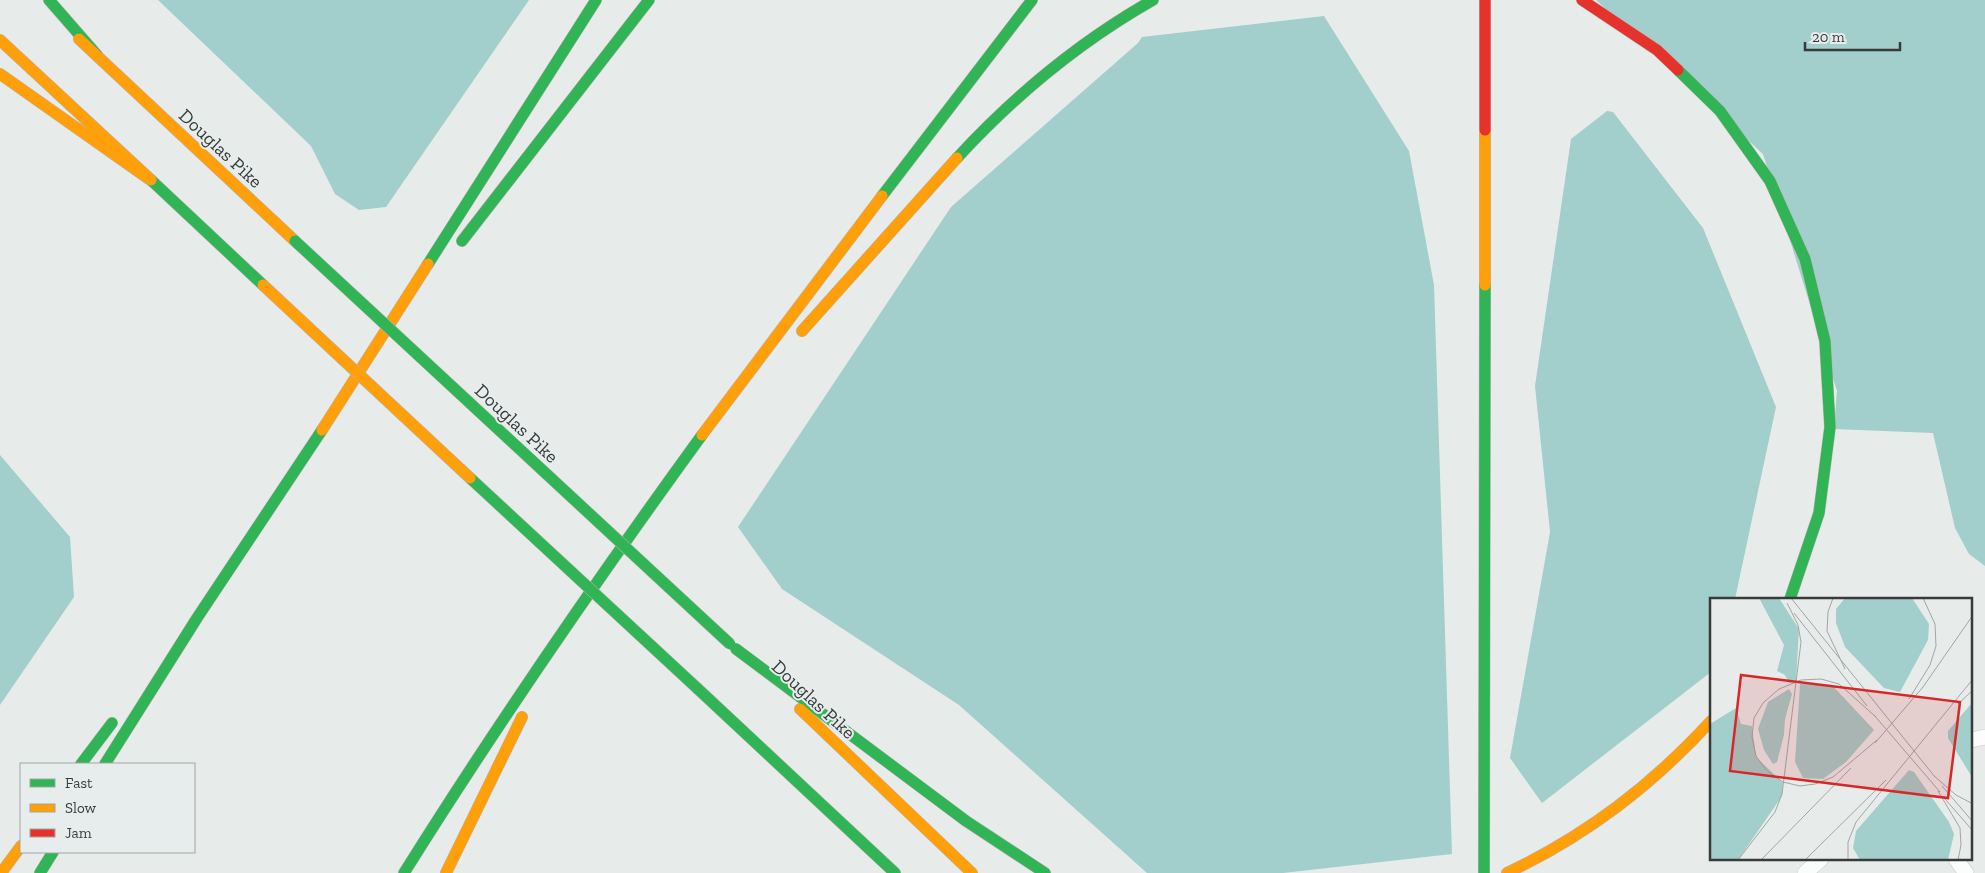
<svg xmlns="http://www.w3.org/2000/svg" width="1985" height="873" font-family="'Zilla Slab',serif">
  <style>
    .forest { fill: #a2cecb }
    .lines { fill: none; stroke-linecap: round; stroke-linejoin: round }
    .lane-casing { stroke: #c5c9c8; stroke-width: 16 }
    .fast-casing { stroke: #bbb1b0; stroke-width: 12 }
    .slow-casing { stroke: #bbb1b0; stroke-width: 12 }
    .jam-casing { stroke: #bbb1b0; stroke-width: 12 }
    .lane { stroke: #fbfcfc; stroke-width: 15 }
    .fast { stroke: #30b455; stroke-width: 11 }
    .slow { stroke: #ff9f0a; stroke-width: 11 }
    .jam { stroke: #e5322d; stroke-width: 11 }
    .fast-bridge-casing { stroke: #bbb1b0; stroke-width: 12; stroke-linecap: butt }
    .slow-bridge-casing { stroke: #bbb1b0; stroke-width: 12; stroke-linecap: butt }
    .fast-bridge { stroke: #30b455; stroke-width: 11 }
    .slow-bridge { stroke: #ff9f0a; stroke-width: 11 }
    .labels { text-anchor: middle; stroke-width: 4; stroke-linejoin: round; paint-order: stroke }
    .street-label { font-size: 19px; fill: #393b3b; stroke: #e6edec }
    .inset-road { fill: none; stroke: #a1a5a5; stroke-width: 1 }
    .view { fill: #d62828; fill-opacity: 0.15; stroke: #d62828; stroke-width: 2.5 }
    .inset-edge { fill: none; stroke: #393b3b; stroke-width: 2.5 }
  </style>
  <rect width="100%" height="100%" fill="#e7eceb"/>
  <path class="forest" d="M158,0H529L386,207L359,210L335,194L311,146Z
    M1596,0H1985V566L1969,554L1955,528L1933,433L1834,429L1837,391L1763,154Z
    M1324,16L1409,151L1434,285L1452,854L1283,873H1147L959,705L782,589L738,527L951,207L1138,43L1142,37Z
    M1607,111L1613,112L1703,228L1776,407L1735,599H1711V672L1542,803L1510,758L1550,532L1535,386L1571,139Z
    M0,455L70,537L74,597L0,705Z"/>
  <g class="lines">
    <g class="lane-casing">
      <path id="lane" d="M1971,740L1985,737
        M1956,859L1966,873
        M1805,873L1821,859"/>
    </g>
    <g class="fast-casing">
      <path id="fast" d="M49,0L97,55
        M1678,70L1720,111L1770,181L1805,259L1825,341L1830,427L1819,513L1790,599
        M957,158C1015,95 1079,42 1153,0
        M151,180L263,285
        M882,196L1032,0
        M462,241L649,0
        M428,264L596,0
        M736,649L966,821L1045,873
        M698,689L895,873
        M81,764L112,723
        M105,764L197,618L322,430
        M40,873L53,852
        M404,873C498,723 598,578 702,435
        M1484,873L1485,285"/>
    </g>
    <g class="slow-casing">
      <path id="slow" d="M79,39L295,241
        M0,40L151,180
        M0,74L149,179
        M1485,285V130
        M802,331L957,158
        M322,430L428,264
        M702,435L882,196
        M800,709L972,873
        M1,873L21,846
        M446,873L522,717
        M1507,873C1587,835 1651,786 1711,721"/>
    </g>
    <g class="jam-casing">
      <path id="jam" d="M1582,0L1657,50L1678,70
        M1485,130V0"/>
    </g>
    <use href="#lane" class="lane"/>
    <use href="#fast" class="fast"/>
    <use href="#slow" class="slow"/>
    <use href="#jam" class="jam"/>
    <g class="fast-bridge-casing">
      <path id="fast-bridge" d="M295,241L730,644
        M470,478L698,689"/>
    </g>
    <g class="slow-bridge-casing">
      <path id="slow-bridge" d="M263,285L470,478"/>
    </g>
    <use href="#fast-bridge" class="fast-bridge"/>
    <use href="#slow-bridge" class="slow-bridge"/>
  </g>
  <g class="labels">
    <g class="street-label">
      <text transform="translate(221 148) rotate(43)" y="7">Douglas Pike</text>
      <text transform="translate(517 423) rotate(43)" y="7">Douglas Pike</text>
      <text transform="translate(814 699) rotate(43)" y="7">Douglas Pike</text>
    </g>
  </g>
  <g transform="translate(1710 598)">
    <rect width="262" height="262" fill="#e7eceb"/>
    <path d="M49,0H69L89,31L86,83L79,85L75,77L67,73L74,47ZM135,0H202L219,26L218,42L190,94L174,90L135,49L126,25V11ZM90,86L122,87L164,132L136,164L113,181L93,180L85,164ZM79,91L82,96L75,121L74,137L67,164L63,166L54,152L48,131L58,104ZM262,105V179L238,140V133ZM26,110L31,126L42,128L46,159L73,185L72,198L28,262H0V126ZM199,172L204,174L239,224L244,236L238,262H150L143,250L146,233Z" fill="#a2cecb"/>
    <path class="inset-road" d="M81,0L225,179M123,0L118,14L117,33L135,71M84,15L157,108M199,101L220,67L226,48L225,26L213,0M248,106L263,92M164,117L230,194M166,119L129,86L111,81L91,82L69,91L53,105L44,120L42,139L46,158L56,172L73,184L90,188L105,186L123,179L167,142M165,145L213,89L263,17M224,178L246,197L263,206M232,188L263,224M228,193L250,230L251,247L248,262M235,201L263,233M28,262L65,214L72,196L91,44L88,27L77,5M51,262L141,170M95,262L176,182M138,262V244L146,224L263,81"/>
    <path class="view" d="M31,77L250,104L238,200L20,173Z"/>
    <rect width="262" height="262" class="inset-edge"/>
  </g>
  <rect x="20" y="763" width="175" height="90" fill="#e6edec" stroke="#a1a6a5"/>
  <rect x="30" y="779" width="25" height="8" fill="#30b455" stroke="#a1a6a5"/>
  <text x="65" y="788" font-size="15" fill="#393b3b">Fast</text>
  <rect x="30" y="804" width="25" height="8" fill="#ff9f0a" stroke="#a1a6a5"/>
  <text x="65" y="813" font-size="15" fill="#393b3b">Slow</text>
  <rect x="30" y="829" width="25" height="8" fill="#e5322d" stroke="#a1a6a5"/>
  <text x="65" y="838" font-size="15" fill="#393b3b">Jam</text>
  <path d="M1805 42v8h95v-8" fill="none" stroke="#393b3b" stroke-width="2.5"/>
  <text x="1812" y="42" font-size="15" fill="#393b3b" stroke="#e6edec" stroke-width="4" paint-order="stroke">20 m</text>
</svg>
